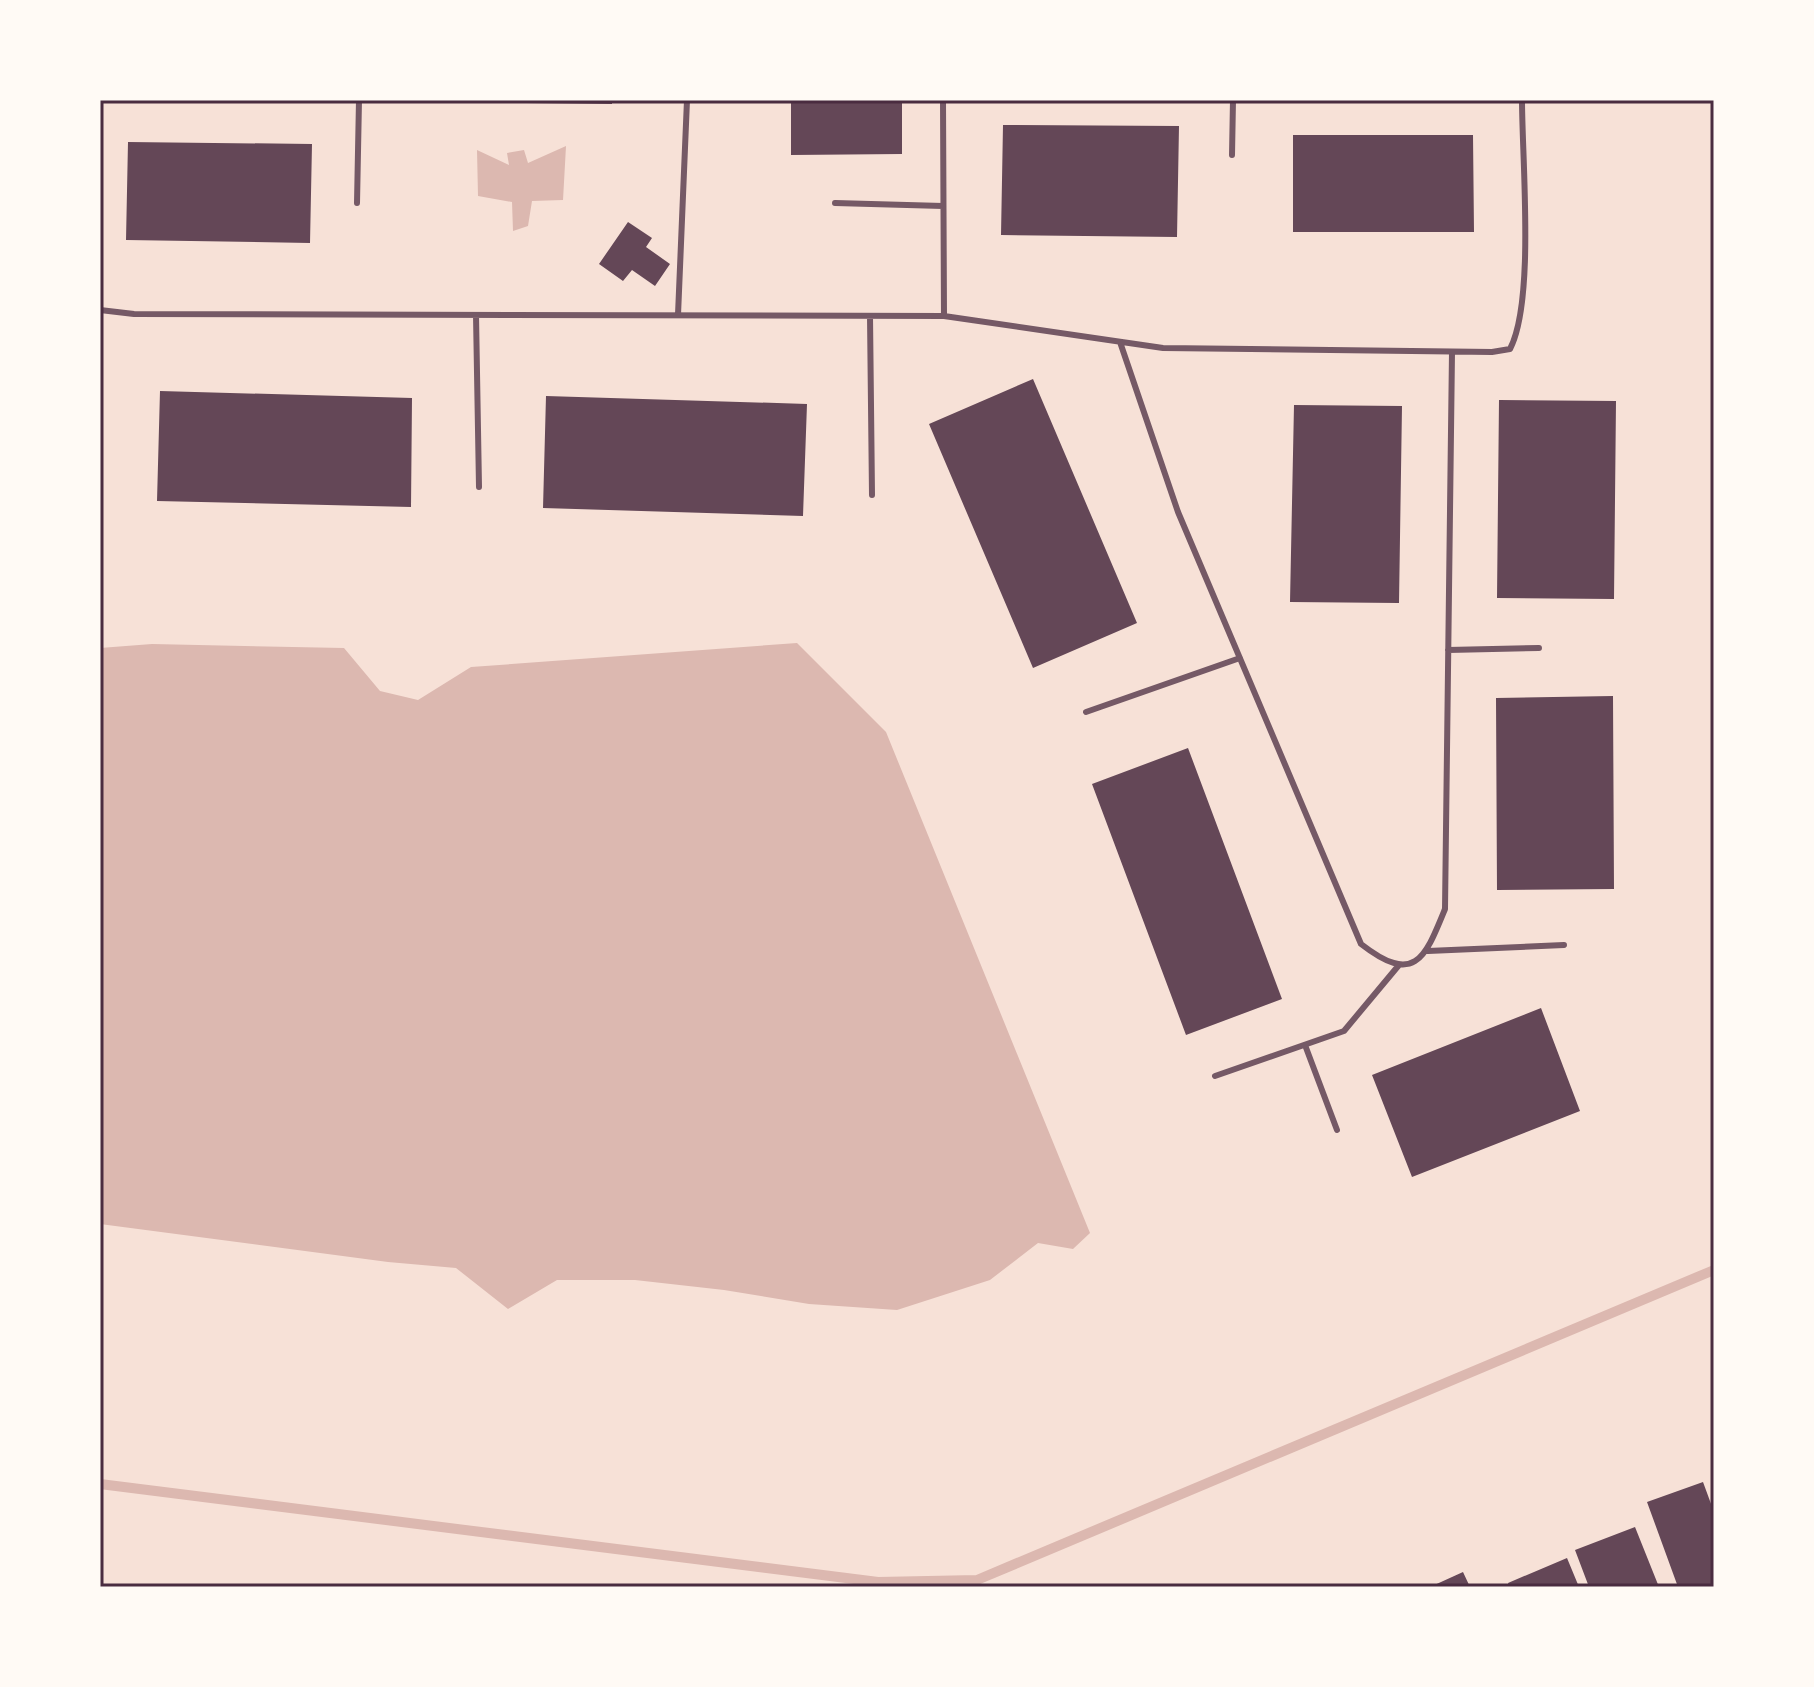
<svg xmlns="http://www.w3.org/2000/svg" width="1814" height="1687" font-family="'Zilla Slab',serif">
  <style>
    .water { fill: #dcb8b0 }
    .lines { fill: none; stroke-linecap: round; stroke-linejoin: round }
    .stream { stroke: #dcb8b0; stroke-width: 10 }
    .building { fill: #644757 }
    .service { stroke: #755966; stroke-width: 6 }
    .neatline { fill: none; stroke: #4a2c40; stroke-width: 3 }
  </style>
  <rect width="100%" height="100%" fill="#f7e1d7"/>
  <path class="water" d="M566,146L563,200L532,201L528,226L513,231L512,202L478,196L477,150L509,165L507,153L524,150L528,163Z
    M797,643L886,732L1090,1233L1073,1249L1038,1243L990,1280L897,1310L809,1304L724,1290L635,1280H557L508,1309L456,1268L388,1262L100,1224V648L152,644L344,648L380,691L418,700L471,667Z"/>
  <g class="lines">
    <path class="stream" d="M100,1484L878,1582L977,1580L1714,1270"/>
  </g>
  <path class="building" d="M526,100H612V104L526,103Z
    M791,100H902V154L791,155Z
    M1003,125L1179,126L1177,237L1001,235Z
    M1293,135H1473L1474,232H1293Z
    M128,142L312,144L310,243L126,240Z
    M628,222L652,238L646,247L670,264L655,286L632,270L623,281L599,264Z
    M1033,379L1137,623L1033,668L929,424Z
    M160,391L412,398L411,507L157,501Z
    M546,396L807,404L803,516L543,508Z
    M1499,400L1616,401L1614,599L1497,598Z
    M1294,405L1402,406L1399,603L1290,602Z
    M1613,696L1614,889L1497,890L1496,698Z
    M1188,748L1282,999L1186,1035L1092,784Z
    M1541,1008L1580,1111L1412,1177L1372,1075Z
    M1703,1482L1714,1512V1587H1678L1647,1502Z
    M1635,1527L1659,1587H1589L1575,1550Z
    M1567,1558L1579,1587H1509L1508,1583Z
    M1463,1572L1470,1587H1430Z"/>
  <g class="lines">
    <path class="service" d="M943,100L944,316
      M1232,155L1233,100
      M357,203L359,100
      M835,203L943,206
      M100,310L134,314L944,316L1163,348L1492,352L1510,349C1535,301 1522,160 1522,100
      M476,315L479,487
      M678,315L687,100
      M870,316L872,495
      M1120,342L1178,512L1361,944C1415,986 1425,958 1445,909L1452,352
      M1448,650L1539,648
      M1086,712L1240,658
      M1428,951L1564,945
      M1305,1045L1337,1130
      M1215,1076L1344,1031L1399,965"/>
  </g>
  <rect width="1814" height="1687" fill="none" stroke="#fffaf5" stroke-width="204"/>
  <rect x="102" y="102" width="1610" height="1483" class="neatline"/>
</svg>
